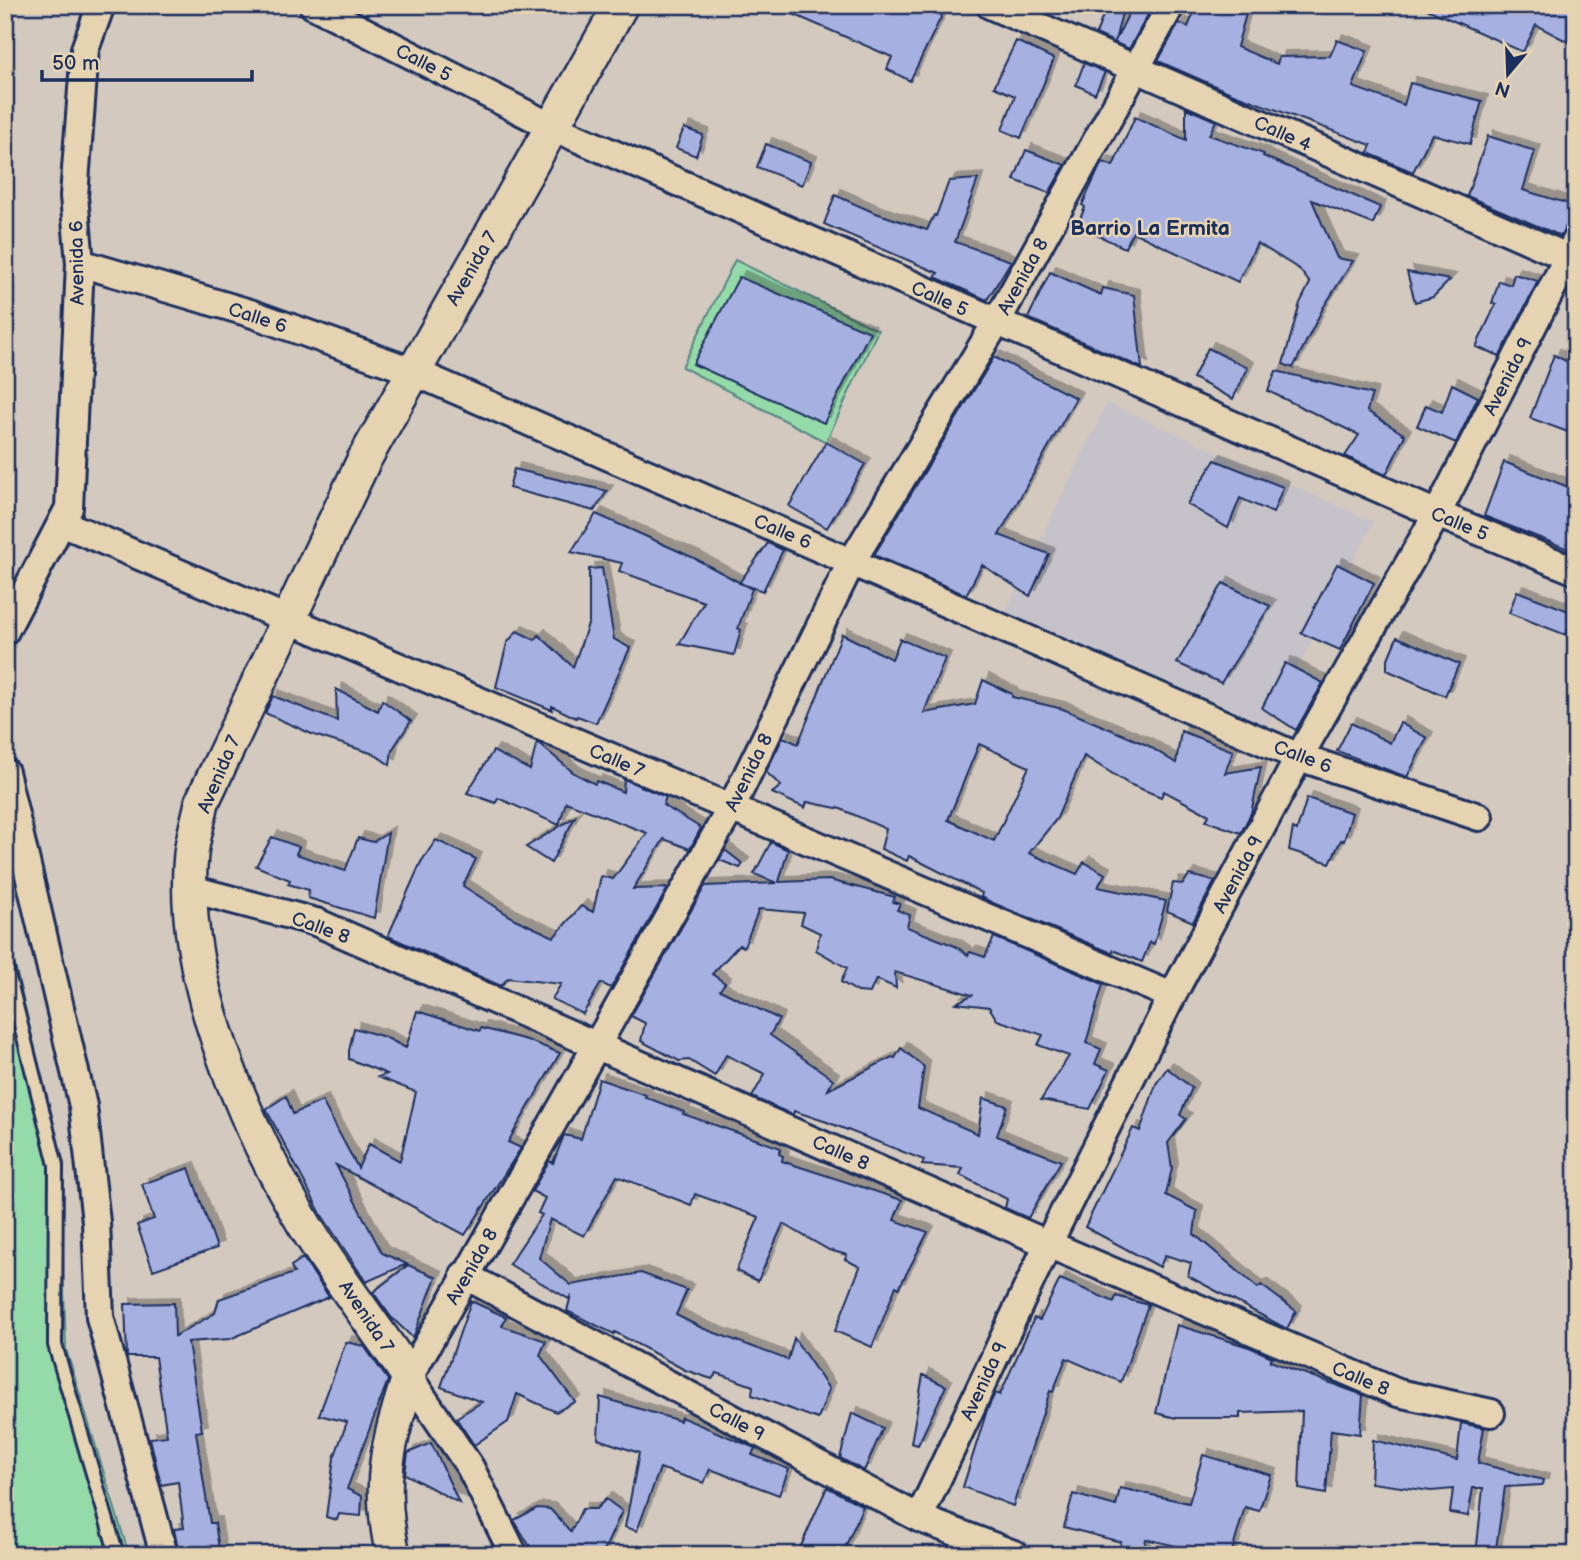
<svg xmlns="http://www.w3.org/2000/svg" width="1581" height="1560" font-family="'Balsamiq Sans',sans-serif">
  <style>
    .built { fill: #c6c2c9 }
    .green { fill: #95dba9; stroke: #588584; stroke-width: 2 }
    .building { fill: #a7b1e1; stroke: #1b2f5e; stroke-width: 2; fill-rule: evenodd; filter: url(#shadow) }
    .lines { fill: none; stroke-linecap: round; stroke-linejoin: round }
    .service-casing { stroke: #1b2f5e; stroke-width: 18 }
    .minor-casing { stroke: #1b2f5e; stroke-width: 32 }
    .tertiary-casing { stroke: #1b2f5e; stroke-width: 38 }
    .service { stroke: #e6d3b1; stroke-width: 12 }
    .minor { stroke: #e6d3b1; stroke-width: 26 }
    .tertiary { stroke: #e6d3b1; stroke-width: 33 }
    .labels { text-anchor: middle; stroke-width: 5; stroke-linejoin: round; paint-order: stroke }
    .street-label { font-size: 19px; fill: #1b2f5e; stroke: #e6d3b1 }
    .neighbourhood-label { font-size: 21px; font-weight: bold; fill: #1b2f5e; stroke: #e6d3b1 }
  </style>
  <defs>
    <filter id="shadow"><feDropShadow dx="6" dy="-6" stdDeviation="0" flood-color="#0004"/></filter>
  </defs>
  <rect width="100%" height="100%" fill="#d3c9bf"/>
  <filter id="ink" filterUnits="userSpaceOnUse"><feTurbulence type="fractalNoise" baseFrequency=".0143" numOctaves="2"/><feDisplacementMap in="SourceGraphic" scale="14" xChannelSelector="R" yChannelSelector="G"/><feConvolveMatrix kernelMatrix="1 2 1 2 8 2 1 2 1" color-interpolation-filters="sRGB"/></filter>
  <g filter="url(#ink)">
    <path class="built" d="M1107,403L1374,522L1261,737L1003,617Z"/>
    <path class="green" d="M735,260L878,330L826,442L682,367Z
      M5,924L59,1150L66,1349L129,1555H5Z"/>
    <path class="building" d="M772,5H947L910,81L887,69L892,57Z
      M1107,5H1124L1115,41L1133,5L1150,11L1129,49L1096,34Z
      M1197,5H1235L1247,10L1237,47L1277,64L1279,57L1330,56L1337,40L1367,51L1353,87L1404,105L1410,83L1482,101L1470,144L1432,134L1413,172L1368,153L1371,145L1231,93L1158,61L1179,23L1188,27Z
      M1418,5H1576V46L1536,25L1523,52Z
      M1016,41L1054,59L1021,138L1002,130L1015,96L994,87Z
      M1084,63L1105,72L1095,94L1076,85Z
      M1186,108L1216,121L1209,135L1264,154L1263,156L1380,207L1373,224L1312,200L1337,258L1353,261L1323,308L1293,368L1283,364L1300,303L1310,283L1299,269L1257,243L1238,282L1133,232L1125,248L1077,226L1085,207L1082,205L1100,166L1103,162L1113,166L1135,117L1186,140Z
      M684,128L703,135L696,156L676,148Z
      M1488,136L1535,151L1523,190L1576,206L1561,236L1467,196Z
      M766,144L811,162L802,185L757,167Z
      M1026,150L1065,165L1049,193L1014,180Z
      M978,179L955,242L1011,261L987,300L935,277L938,273L824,224L835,195L873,212L927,230L934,215L936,216L949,181Z
      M1050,272L1101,295L1103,288L1134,295L1142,368L1028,318Z
      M1407,272L1450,280L1433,297L1415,302Z
      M1514,274L1538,281L1500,356L1476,347L1496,304L1492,303L1499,281L1511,285Z
      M739,277L870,332L824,423L693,364Z
      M1208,348L1248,368L1233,399L1193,378Z
      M1554,355L1576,366V435L1530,418Z
      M994,357L1076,398L999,535L1049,554L1030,596L982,565L966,595L874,555Z
      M1276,371L1372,394L1367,411L1405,435L1386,475L1345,456L1359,435L1268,391Z
      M1452,384L1478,397L1456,443L1417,426L1426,405L1442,412Z
      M826,442L865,464L827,528L789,506Z
      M1215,460L1283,487L1273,513L1240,498L1228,528L1187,504Z
      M1504,462L1576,490V552L1484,516Z
      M514,469L607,491L594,511L509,488Z
      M596,514L694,558L752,589L738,628L741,630L734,655L679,644L704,602L619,571L622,563L571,552Z
      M768,543L783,550L763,591L739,583Z
      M1337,564L1374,583L1340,650L1301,633Z
      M602,568L614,639L630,648L596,723L577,716L576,718L552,706V710L496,687L507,643L517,631L535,640L539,635L573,667L589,621V569Z
      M1223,583L1270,606L1221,683L1177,663Z
      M1517,591L1574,613L1566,635L1509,613Z
      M842,634L892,659L900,639L945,658L924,713L975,704L983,680L1012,694V697L1063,709L1147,745L1176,763L1181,731L1233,751L1225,773L1261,767L1251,813L1241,833L1206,821L1209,815L1164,791L1161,797L1129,784L1084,756L1057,818L1029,853L1077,874L1084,862L1105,874L1098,887L1166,901L1154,944L1150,942L1142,962L1113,950L1112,953L993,903L981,897L982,893L909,856L907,861L881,849L886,829L841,809L807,802L805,808L772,793L781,786L766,772L783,737L798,744ZM979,744L1029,767L994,841L948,820Z
      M1397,637L1459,664L1445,696L1387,670V661Z
      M1285,663L1323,683L1296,730L1262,708Z
      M336,689L378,711L382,700L411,721L392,750L390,765L374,754L314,735L265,713L273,696L337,721Z
      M1351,723L1390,743L1400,723L1427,738L1407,777L1337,751Z
      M537,742L574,773L595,784L597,781L623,792L624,779L666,797L663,805L701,828L690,849L664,839L633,889L668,888L611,988L601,983L583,1014L552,999L561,984L508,978L501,986L388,936L421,862L436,840L476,859L463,886L515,919L554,937L581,906L593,912L601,876L613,879L647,833L566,802L559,825L498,798L496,803L467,793L493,751L530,770Z
      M1307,798L1352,813L1344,841L1341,840L1330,863L1289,850L1293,828L1297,830Z
      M575,817L551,863L526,847Z
      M388,833L374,918L308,898L309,890L288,884L290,880L256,866L272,837L299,847L296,854L345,871L358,838L373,842Z
      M771,842L788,850L779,882L829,880L895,897L893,902L900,904L897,910L910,915L907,927L955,946L968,955L970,952L985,957L994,937L1103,984L1086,1043L1101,1049L1095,1064L1109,1070L1090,1109L1041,1100L1069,1056L1038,1045L1043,1035L997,1020L989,1007L956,1003L972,995L895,972L896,988L876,979L870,993L858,992L841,982L847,968L816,950L820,933L801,924L804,913L759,909L744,947L739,945L712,974L725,983L720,990L779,1019L770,1035L833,1079L828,1090L892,1057L895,1058L901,1048L924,1067L918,1108L978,1134L983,1098L1007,1106L997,1136L1061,1161L1028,1218L1005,1208L1007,1199L960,1175L963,1168L922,1165L924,1160L827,1122L794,1111L793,1115L752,1097L765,1074L726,1055L715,1076L689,1060L679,1061L641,1041L645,1023L631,1016L705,886L777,883L754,874Z
      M725,850L743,864L740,868L719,860Z
      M1189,875L1215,881L1193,922L1167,911L1173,883L1183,884Z
      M417,1011L480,1031L481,1028L527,1040L560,1053L508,1142L521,1148L465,1235L336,1165L382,1253L407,1264L366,1282L321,1214L266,1109L286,1096L293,1114L322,1101L358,1168L369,1144L400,1161L416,1092L378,1077L387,1074L349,1059V1051L354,1028L385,1037L406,1048Z
      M1167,1068L1192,1088L1180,1115L1186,1119L1168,1143L1172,1168L1166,1195L1197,1211L1194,1234L1258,1288L1261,1285L1296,1311L1287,1329L1188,1276L1191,1263L1165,1255L1160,1267L1085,1227L1133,1128L1140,1131L1156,1084Z
      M599,1079L646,1095L645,1097L684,1112L683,1114L781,1148L779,1154L783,1156L782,1161L902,1200L894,1220L928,1232L899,1288L896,1286L872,1347L835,1331L860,1267L845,1259L847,1255L829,1250L783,1224L758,1281L736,1271L759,1217L695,1194L691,1205L617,1176L584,1236L550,1219L539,1258L571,1285L641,1273L687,1290L676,1315L702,1328L788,1360L794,1338L829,1389L818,1419L752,1395L753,1386L717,1373L712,1379L685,1370L615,1332L614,1334L567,1311L571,1295L569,1299L509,1264L542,1215L538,1213L545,1198L532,1191L549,1161L553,1163L564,1135L581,1139Z
      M189,1168L217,1248L153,1270L137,1225L154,1219L142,1184Z
      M303,1258L329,1297L230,1339L188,1342L202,1431L196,1432L210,1523H215L220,1555H179L174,1529L184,1528L178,1482L161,1485L150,1438L167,1436L155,1357H127L125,1304L174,1303L175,1336L215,1313L219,1299L294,1273L291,1266Z
      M408,1265L436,1277L413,1338L391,1317L373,1292Z
      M1060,1279L1114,1302L1116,1296L1148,1305L1121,1382L1066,1358L1053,1392L1050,1391L1013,1506L963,1487L987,1410L995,1393L1000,1395L1034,1318L1040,1320Z
      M471,1301L506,1317L502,1326L546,1341L540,1355L575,1402L556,1412L517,1394L508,1422L474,1445L456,1418L482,1402L441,1387Z
      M1177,1325L1249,1347L1272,1357L1270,1361L1363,1395L1360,1434L1331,1430L1326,1494L1299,1489L1302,1411L1240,1413V1418H1176L1156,1413Z
      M346,1342L364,1346L388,1380L347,1489L362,1496L361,1516L339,1514L337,1520L326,1517L334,1458L347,1422L319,1415Z
      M923,1375L946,1386L918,1445L911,1443Z
      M600,1397L680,1421L681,1417L755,1448L752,1455L789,1469L779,1495L710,1469L704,1483L660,1468L637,1531L625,1527L639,1453L598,1439Z
      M852,1413L883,1428L864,1471L840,1458Z
      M1461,1423L1484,1428L1478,1463L1543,1480L1542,1485L1505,1487L1495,1555H1476L1483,1488H1473L1468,1516L1450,1513L1453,1489L1431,1491L1371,1483L1373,1440L1457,1460Z
      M431,1443L440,1461L459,1503L405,1474L408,1453Z
      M1203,1455L1271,1475L1259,1511L1245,1507L1231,1555H1186L1185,1548L1146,1539L1143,1555H1118L1121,1542L1064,1527L1073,1494L1116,1506L1120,1488L1189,1503Z
      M827,1487L863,1506L842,1555H797Z
      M606,1499L622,1511L602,1555H535L514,1520L537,1508L550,1509L571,1532L582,1509H596Z"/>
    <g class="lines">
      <g class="service-casing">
        <path id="service" d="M5,962L56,1165L55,1345L117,1555"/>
      </g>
      <g class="minor-casing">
        <path id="minor" d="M313,5L552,127L1437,514L1576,571
          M990,5L1576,261
          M80,263L250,313L412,371L1299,757L1479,817
          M62,523L1172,996
          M5,631L69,508L80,263L74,196L85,49L101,5
          M5,772L83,1106L96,1222L100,1317L164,1555
          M191,889L316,922L1048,1244L1398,1393L1491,1413
          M464,1275L919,1518L1016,1555
          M919,1518L1048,1244L1172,996L1299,757L1437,514L1576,241
          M514,1555L470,1467L409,1377L731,808L852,561L996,323L1171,5"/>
      </g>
      <g class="tertiary-casing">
        <path id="tertiary" d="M393,1555C377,1483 387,1446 409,1377C375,1326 336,1277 304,1224C243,1122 179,975 191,854C193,836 199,819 202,802L364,460L621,5"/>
      </g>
      <use href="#service" class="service"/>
      <use href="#minor" class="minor"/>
      <use href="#tertiary" class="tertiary"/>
    </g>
  </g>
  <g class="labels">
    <g class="street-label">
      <text transform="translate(424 62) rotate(27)" y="7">Calle 5</text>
      <text transform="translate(1283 133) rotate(24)" y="7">Calle 4</text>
      <text transform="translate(76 263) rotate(-91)" y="7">Avenida 6</text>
      <text transform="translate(471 268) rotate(-60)" y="7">Avenida 7</text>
      <text transform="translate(1022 276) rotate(-61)" y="7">Avenida 8</text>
      <text transform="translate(940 298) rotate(24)" y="7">Calle 5</text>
      <text transform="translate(258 317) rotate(18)" y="7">Calle 6</text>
      <text transform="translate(1507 376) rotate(-63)" y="7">Avenida 9</text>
      <text transform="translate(1460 523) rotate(22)" y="7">Calle 5</text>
      <text transform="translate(783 531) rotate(23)" y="7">Calle 6</text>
      <text transform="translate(1303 756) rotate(21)" y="7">Calle 6</text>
      <text transform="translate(617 760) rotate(23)" y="7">Calle 7</text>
      <text transform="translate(748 772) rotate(-64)" y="7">Avenida 8</text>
      <text transform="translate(218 774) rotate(-67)" y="7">Avenida 7</text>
      <text transform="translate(1237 874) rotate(-62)" y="7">Avenida 9</text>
      <text transform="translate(321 927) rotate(20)" y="7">Calle 8</text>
      <text transform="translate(841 1152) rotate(24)" y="7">Calle 8</text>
      <text transform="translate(471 1266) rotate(-60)" y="7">Avenida 8</text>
      <text transform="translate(367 1316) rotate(56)" y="7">Avenida 7</text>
      <text transform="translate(1361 1378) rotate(23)" y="7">Calle 8</text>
      <text transform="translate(983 1381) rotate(-65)" y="7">Avenida 9</text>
      <text transform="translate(737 1421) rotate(28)" y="7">Calle 9</text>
    </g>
    <g class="neighbourhood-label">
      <text x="1150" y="235">Barrio La Ermita</text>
    </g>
  </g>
  <rect width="1581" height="1560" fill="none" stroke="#e6d3b1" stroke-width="28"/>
  <rect x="14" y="14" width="1553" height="1532" fill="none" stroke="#1b2f5e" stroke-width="2.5" filter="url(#ink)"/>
  <g transform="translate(1508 74) rotate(199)" stroke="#e6d3b1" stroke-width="5" paint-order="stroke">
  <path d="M0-5L12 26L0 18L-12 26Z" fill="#1b2f5e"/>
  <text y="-10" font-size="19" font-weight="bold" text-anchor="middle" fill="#1b2f5e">N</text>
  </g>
  <path d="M42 70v10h210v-10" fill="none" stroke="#1b2f5e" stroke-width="3.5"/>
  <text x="52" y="70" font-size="21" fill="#1b2f5e" stroke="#e6d3b1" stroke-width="5" paint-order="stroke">50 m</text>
</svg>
